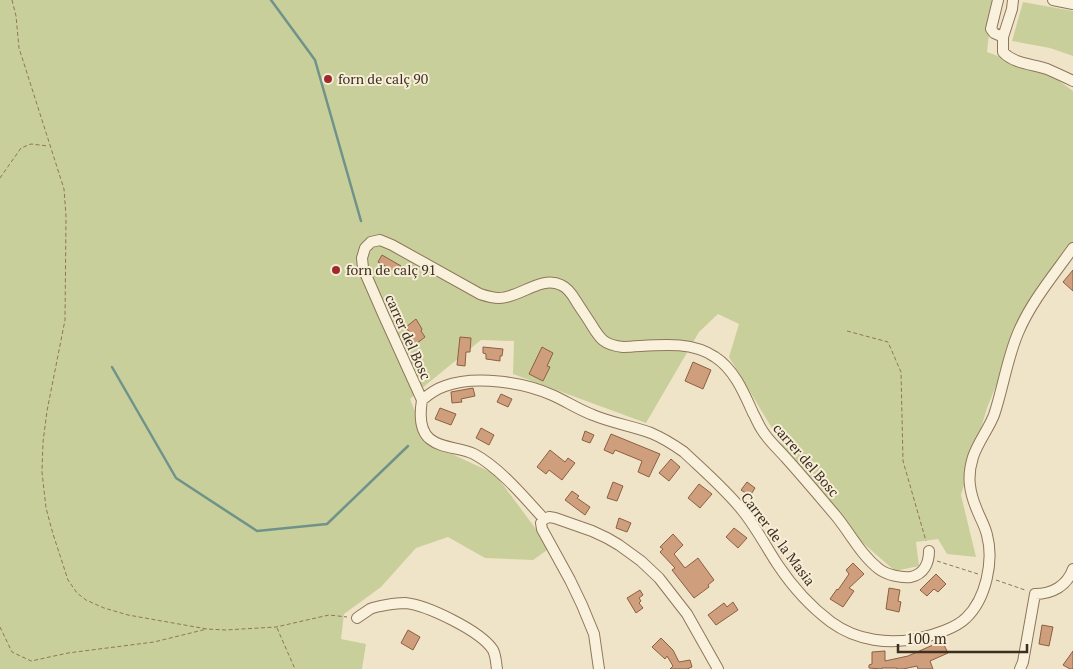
<svg xmlns="http://www.w3.org/2000/svg" width="1073" height="669" font-family="'PT Serif',serif">
  <style>
    .green { fill: #c9cf9b }
    .lines { fill: none; stroke-linecap: round; stroke-linejoin: round }
    .stream { stroke: #6f938a; stroke-width: 2.5 }
    .building { fill: #cf9f7d; stroke: #8d5f41 }
    .minor-casing { stroke: #8d765c; stroke-width: 12 }
    .path { stroke: #8d765c; stroke-width: 1; stroke-dasharray: 4 2.5; stroke-linecap: butt }
    .minor { stroke: #faf1dc; stroke-width: 10 }
    .poi-dot { fill: #9e2a2b; stroke: #f7eed8; stroke-width: 2 }
    .labels { text-anchor: middle; stroke-width: 4; stroke-linejoin: round; paint-order: stroke }
    .poi-label { font-size: 14px; fill: #3d2e20; stroke: #f7eed8; text-anchor: start }
    .street-label { font-size: 14px; fill: #3d2e20; stroke: #f7eed8 }
  </style>
  <rect width="100%" height="100%" fill="#f0e4c8"/>
  <path class="green" d="M0,0H995L991,15L987,52L1051,75L1073,91V247L1028,307L987,408L961,495L976,557L947,554L938,539L916,542L919,566L895,571L856,537L782,445L729,357L739,324L718,314L699,332L646,423L513,374L514,341L481,340L427,384L410,399L428,443L495,474L550,548L533,560L485,558L448,537L416,548L381,587L344,614L341,639L366,644L362,669H0Z
    M1023,2L1073,11V56L1050,48L1012,41Z"/>
  <g class="lines">
    <path class="stream" d="M271,0L315,60L361,221
      M112,367L176,478L257,531L327,524L408,446"/>
  </g>
  <path class="building" d="M382,255L401,266L397,273L378,262Z
    M1073,270V291L1063,282Z
    M416,319L422,329L421,331L425,337L416,344L410,336L411,335L406,327Z
    M460,337L471,338L470,352H466L465,366L457,365Z
    M483,347L503,349L502,356H500V361L486,359V354L483,353Z
    M542,347L553,353L547,366L550,367L543,381L529,374Z
    M693,362L711,370L703,389L685,381Z
    M473,388L475,396L461,399L462,402L452,403L451,392Z
    M501,394L512,399L508,407L497,402Z
    M440,408L456,414L451,425L435,419Z
    M481,428L494,435L489,445L476,438Z
    M585,431L594,435L590,443L582,440Z
    M611,434L660,454L649,477L638,472L642,461L615,450L613,454L604,450Z
    M550,450L565,462L568,458L575,463L562,480L549,470L546,474L537,467Z
    M671,459L680,467L669,481L659,473Z
    M613,482L623,486L617,501L607,498Z
    M747,482L755,488L750,496L741,490Z
    M699,484L712,494L700,508L688,498Z
    M572,491L579,496L577,498L590,507L585,515L565,500Z
    M619,518L631,523L627,532L616,528Z
    M734,528L747,538L738,548L726,537Z
    M673,534L683,545L674,554L685,568L698,558L714,580L708,585L709,587L694,598L672,570L675,568L660,552L663,549L660,547Z
    M853,563L864,574L849,588L854,591L843,607L830,599L837,589L838,590L849,574L846,570Z
    M936,574L946,584L938,592L934,589L927,596L920,590Z
    M889,588L900,590L898,601L901,602L899,612L886,609Z
    M640,590L643,595L639,598L641,601L639,603L643,608L636,613L627,598Z
    M733,602L738,610L716,625L708,615L724,603L727,607Z
    M1042,625L1053,627L1049,646L1039,644Z
    M408,630L420,637L413,650L401,643Z
    M661,638L673,650L679,662L690,660L692,667L687,669H670L673,666L667,656L665,659L652,647Z
    M942,641L948,653L930,661L933,669H918L917,666L903,669H897V668H882V669L869,668V665L872,664V652L885,651V661L908,656Z
    M1073,651V669H1070L1063,665Z"/>
  <g class="lines">
    <g class="minor-casing">
      <path id="minor" d="M998,0L991,29L994,33L1003,37V52C1014,64 1033,64 1047,69C1056,73 1065,77 1073,81
        M1053,0L1073,4
        M1003,37L1012,9L1013,0
        M422,400C429,394 436,389 445,386C475,375 523,382 552,395C566,401 579,410 593,415C612,423 632,426 651,433C663,438 674,445 684,452C704,471 725,489 742,510C756,527 766,547 778,565C792,586 811,607 831,622C857,641 890,645 920,638C934,635 956,628 966,618C986,599 994,561 987,535C985,526 980,518 977,510C969,491 967,476 973,457C978,442 988,430 994,415C1003,388 1007,359 1018,333C1031,302 1053,276 1073,248
        M422,400L383,314L363,268L362,258L365,248L371,242L380,240L392,245L480,294C486,296 492,298 499,298C520,298 541,275 561,285C568,288 572,294 576,301C581,309 586,316 591,324C600,339 604,345 623,347C653,346 689,339 715,357C734,369 744,393 753,413C756,418 758,424 762,430C768,440 778,449 786,458C803,477 820,497 836,516C850,533 861,555 879,569C887,575 901,578 911,577C924,574 929,563 929,551
        M422,400C420,412 419,430 430,439C442,449 460,447 474,454C500,468 524,497 544,519L549,517L555,518L592,531L607,538L619,545L641,561L659,578L687,614L718,669
        M544,519L541,523L542,529L570,580L582,605L594,634L599,669
        M357,618C361,615 366,612 370,609C377,606 396,603 405,603C427,605 481,631 493,650C496,656 496,663 497,669
        M1020,669L1023,662L1035,594C1052,594 1067,586 1073,569"/>
    </g>
    <path class="path" d="M12,0L16,16L19,48L64,189L66,216L65,320L47,411L43,442L42,472L46,508L53,534L68,580L77,593L86,600L104,608L128,615L207,629L225,630L276,627L329,615L347,617
      M0,178L21,148L31,144L48,146
      M847,331L888,342L901,372L903,461L926,541
      M937,561L978,574
      M996,580L1025,590
      M0,627L12,652L31,661L68,653L154,642L207,629
      M277,628L295,669"/>
    <use href="#minor" class="minor"/>
  </g>
  <g class="poi-dot">
    <circle cx="328" cy="79" r="5"/>
    <circle cx="336" cy="270" r="5"/>
  </g>
  <g class="labels">
    <g class="poi-label">
      <text x="338" y="84">forn de calç 90</text>
      <text x="346" y="275">forn de calç 91</text>
    </g>
    <g class="street-label">
      <text transform="translate(408 337) rotate(66)" y="5">carrer del Bosc</text>
      <text transform="translate(806 460) rotate(49)" y="5">carrer del Bosc</text>
      <text transform="translate(778 539) rotate(53)" y="5">Carrer de la Masia</text>
    </g>
  </g>
  <path d="M898 644v8h129v-8" fill="none" stroke="#3d2e20" stroke-width="2.5"/>
  <text x="906" y="644" font-size="15" fill="#3d2e20" stroke="#f7eed8" stroke-width="4" paint-order="stroke">100 m</text>
</svg>
